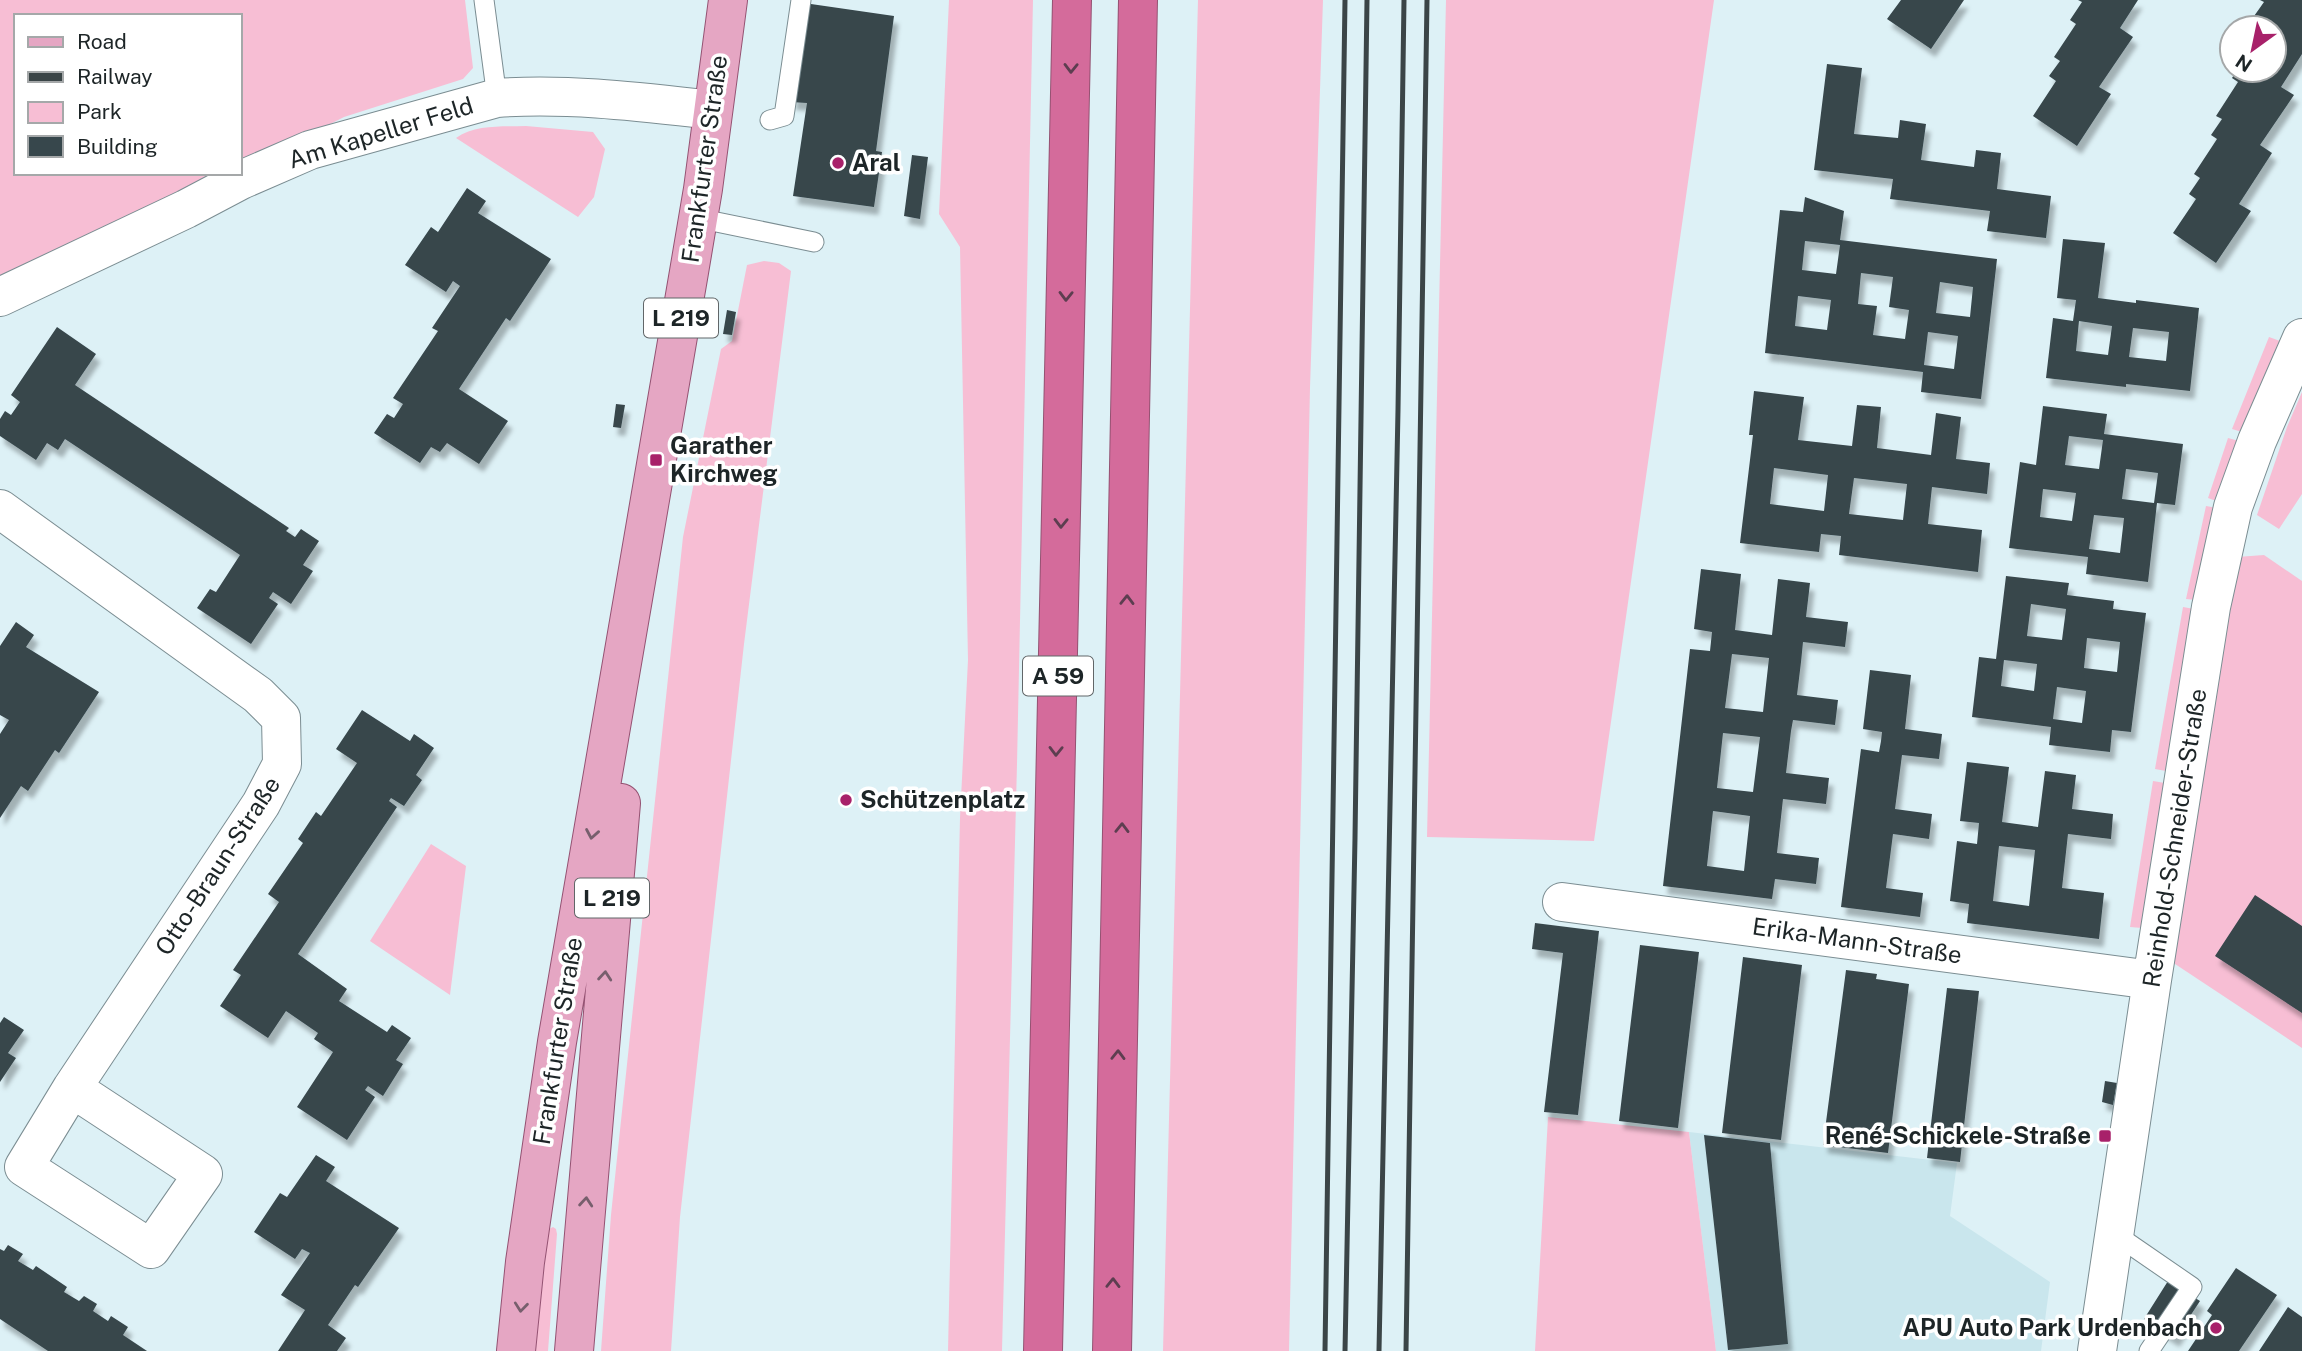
<svg xmlns="http://www.w3.org/2000/svg" width="2302" height="1351" font-family="'Public Sans',sans-serif">
  <style>
    .built { fill: #c9e6ed; fill-rule: evenodd }
    .green { fill: #f7bed4 }
    .building { fill: #37474c; fill-rule: evenodd; filter: url(#shadow) }
    .lines { fill: none; stroke-linecap: round; stroke-linejoin: round }
    .lane-casing { stroke: #7b8d92; stroke-width: 21 }
    .street-casing { stroke: #7b8d92; stroke-width: 40 }
    .primary-casing { stroke: #945272; stroke-width: 40 }
    .highway-casing { stroke: #945272; stroke-width: 40 }
    .lane { stroke: #fff; stroke-width: 19 }
    .street { stroke: #fff; stroke-width: 38 }
    .primary { stroke: #e5a6c3; stroke-width: 38 }
    .highway { stroke: #d46b9b; stroke-width: 38 }
    .rail { stroke: #3b4547; stroke-width: 5 }
    .oneway { stroke: #5d3e50 }
    .oneway2 { stroke: #775f6d }
    .poi-dot { fill: #a8216a; stroke: #fff; stroke-width: 2.5 }
    .labels { text-anchor: middle; stroke-width: 7; stroke-linejoin: round; paint-order: stroke }
    .shield { fill: #fff; stroke: #616668; stroke-width: 2 }
    .shield-label { font-size: 23px; font-weight: bold; fill: #1d2527 }
    .street-label { font-size: 24px; fill: #1d2527; stroke: #fff }
    .poi-label { font-size: 24px; font-weight: bold; fill: #1d2527; stroke: #fff; text-anchor: start }
  </style>
  <defs>
    <filter id="shadow"><feDropShadow dx="4.5" dy="8" stdDeviation="2" flood-color="#0004"/></filter>
  </defs>
  <rect width="100%" height="100%" fill="#ddf1f6"/>
  <path class="built" d="M1689,1132L1957,1163L1950,1216L2050,1282L2041,1351H1716ZM1704,1135L1770,1144L1787,1344L1728,1350Z"/>
  <path class="green" d="M0,0H465L473,68L463,79L344,117L240,170V16H16V173H233L0,285Z
    M949,0H1033L1017,764L1002,1351H948L960,818L968,660L960,247L939,214Z
    M1198,0H1323L1310,388L1289,1351H1163Z
    M1446,0H1714L1594,841L1427,837Z
    M526,126L593,132L605,149L594,197L578,217L456,138C476,124 502,127 526,126Z
    M764,261L779,263L791,271L744,644L680,1217L671,1351H601L611,1215L683,537L721,349L732,341L747,265Z
    M2269,337L2280,341L2242,432L2232,429Z
    M2302,392V494L2279,529L2257,515L2287,427Z
    M2228,438L2239,441L2219,502L2208,498Z
    M2206,506L2217,508L2196,600L2186,599Z
    M2264,555L2302,581V1048L2169,960L2237,557Z
    M2183,607L2194,609L2166,771L2155,769Z
    M2153,781L2165,783L2142,928L2130,927Z
    M431,844L466,866L450,995L370,941Z
    M1548,1117L1689,1132L1716,1351H1535Z
    M553,1227L556,1229L557,1234L548,1351H535L548,1233L549,1229Z"/>
  <path class="building" d="M1901,0H1964L1931,49L1887,19Z
    M2078,0H2138L2120,28L2133,37L2099,87L2111,94L2077,146L2033,116L2056,81L2049,76L2060,61L2054,57L2076,24L2070,20L2082,2Z
    M2260,0H2302V54L2281,87L2294,95L2260,145L2272,153L2239,204L2251,211L2216,263L2173,233L2196,199L2189,194L2200,178L2194,174L2217,139L2211,135L2222,119L2216,116L2238,82L2232,78L2237,70H2274V28H2255L2259,23L2252,19L2264,2Z
    M804,3L894,16L876,151L882,152L874,207L793,196L807,103L791,102Z
    M1827,64L1862,68L1854,134L1898,138L1900,120L1926,124L1921,160L1974,167L1976,150L2001,153L1997,189L2051,196L2046,238L1987,231L1990,211L1890,199L1893,179L1814,170Z
    M912,155L928,157L920,219L904,216Z
    M467,188L486,201L478,213L551,259L510,321L506,318L459,389L508,421L479,464L447,443L440,452L431,447L420,463L374,433L387,414L394,418L403,404L393,398L438,331L432,328L460,286L453,281L446,292L405,265L431,227L438,232Z
    M1805,197L1844,211L1840,240L1997,259L1981,399L1921,392L1923,372L1765,353L1780,210L1803,212ZM1805,241L1840,245L1836,274L1802,270ZM1861,273L1893,277L1889,307L1909,310L1905,339L1873,335L1877,306L1858,304ZM1940,282L1973,287L1970,317L1936,313ZM1798,296L1831,300L1827,330L1795,326ZM1928,332L1958,336L1954,369L1924,365Z
    M2063,239L2105,243L2098,298L2136,303V300L2199,308L2190,391L2126,384V387L2046,378L2053,318L2073,321L2076,300L2057,298ZM2079,321L2112,326L2108,355L2076,351ZM2133,328L2169,332L2166,361L2129,357Z
    M727,310L736,312L732,335L723,334Z
    M57,327L96,354L75,385L289,528L286,531L295,537L301,529L319,541L303,565L313,571L291,604L273,592L269,598L278,604L251,644L197,608L210,589L216,592L240,555L65,439L58,450L47,443L36,460L0,436V419L5,411L11,415L20,402L11,395Z
    M1754,391L1804,397L1798,440L1852,446L1857,405L1881,407L1877,448L1931,455L1936,413L1961,417L1956,459L1990,463L1987,494L1932,487L1928,524L1982,530L1978,572L1839,555L1841,536L1821,534L1819,552L1740,543L1753,435H1749ZM1774,468L1828,475L1824,511L1770,504ZM1854,478L1907,484L1903,520L1849,514Z
    M616,404L625,405L621,428L613,427Z
    M2043,406L2107,414L2104,434L2183,444L2175,505L2157,503L2148,582L2086,574L2088,557L2009,548L2020,462L2036,465ZM2069,436L2103,440L2099,469L2065,465ZM2126,469L2158,473L2154,503L2122,499ZM2043,489L2076,493L2072,521L2040,517ZM2094,515L2124,518L2120,553L2089,549Z
    M1701,569L1741,574L1735,630L1772,635L1778,579L1810,583L1806,617L1848,622L1845,647L1803,642L1801,662L1797,695L1838,700L1835,725L1793,720L1791,731L1786,773L1829,778L1826,804L1783,799L1777,853L1819,858L1816,884L1775,879L1772,899L1663,886L1690,649L1710,651L1712,632L1694,629ZM1732,654L1769,658L1763,712L1725,708ZM1723,733L1760,737L1753,792L1717,788ZM1713,811L1750,816L1744,871L1707,866Z
    M2006,576L2069,583L2067,595L2114,601L2113,609L2146,613L2131,732L2112,730L2110,752L2049,745L2051,727L1972,717L1979,657L1996,659ZM2031,604L2066,609L2062,640L2027,636ZM2087,638L2120,642L2117,672L2084,668ZM2004,660L2037,664L2034,691L2001,686ZM2057,687L2086,691L2082,723L2053,719Z
    M16,622L34,635L26,647L99,692L59,753L55,750L28,791L21,786L0,818V734L9,720L0,715V646Z
    M1870,670L1911,675L1905,729L1942,734L1939,759L1902,755L1895,809L1932,814L1929,839L1893,834L1886,888L1923,893L1920,917L1841,907L1861,749L1879,752L1881,741L1882,732L1863,729Z
    M362,710L410,741L414,734L434,748L416,775L422,780L404,806L391,798L389,801L397,807L298,954L347,989L339,1001L387,1032L392,1025L411,1038L396,1060L403,1064L383,1096L368,1086L365,1090L375,1097L347,1140L297,1107L333,1052L314,1039L318,1033L286,1011L268,1038L220,1006L241,975L233,970L279,902L268,894L303,843L298,839L316,812L321,816L357,763L336,749Z
    M1967,762L2009,767L2002,822L2038,827L2045,771L2076,775L2072,809L2113,814L2111,839L2068,834L2062,888L2104,893L2099,939L1967,923L1969,904L1950,901L1957,841L1977,844L1979,823L1960,821ZM1999,846L2035,850L2029,906L1993,901Z
    M2255,895L2302,926V1013L2215,956Z
    M1535,923L1599,931L1578,1115L1544,1112L1563,953L1532,949Z
    M1640,945L1699,952L1678,1128L1619,1121Z
    M1743,957L1802,965L1781,1140L1722,1133Z
    M1846,970L1877,974L1876,979L1909,984L1888,1153L1823,1145Z
    M1947,988L1979,991L1960,1162L1927,1158Z
    M4,1017L24,1030L8,1053L16,1058L0,1082V1023Z
    M2105,1081L2117,1083L2113,1105L2102,1102Z
    M1704,1135L1770,1143L1788,1344L1728,1350Z
    M316,1155L335,1167L326,1181L399,1228L358,1287L355,1285L328,1325L346,1338L337,1351H278L305,1310L281,1295L310,1253L302,1249L295,1259L254,1232L280,1193L287,1197Z
    M8,1245L23,1254L18,1261L33,1270L36,1266L67,1287L64,1292L79,1301L84,1296L97,1304L93,1311L108,1321L111,1316L128,1327L123,1335L147,1351H48L0,1319V1249L4,1251Z
    M2236,1268L2277,1295L2239,1351H2188L2212,1315L2207,1311Z
    M2168,1281L2200,1301L2175,1339L2144,1319Z
    M2288,1307L2302,1317V1351H2259Z"/>
  <g class="lines">
    <g class="lane-casing">
      <path id="lane" d="M484,0L497,98
        M770,120L784,116L801,0
        M697,218L814,242
        M2115,1234L2192,1287L2149,1351"/>
    </g>
    <g class="street-casing">
      <path id="street" d="M0,297L186,209L241,180L310,150L497,98C569,93 640,102 712,110
        M0,509L258,695L281,718L282,764L261,804L72,1088L24,1167L151,1249L203,1174L72,1088
        M1562,902L2152,980
        M2097,1351L2152,980L2211,607L2233,507L2257,441L2302,338"/>
    </g>
    <g class="primary-casing">
      <path id="primary" d="M516,1351L525,1262L557,1042L689,272L703,189L728,0
        M574,1351L621,803"/>
    </g>
    <g class="highway-casing">
      <path id="highway" d="M1043,1351L1072,0
        M1112,1351L1138,0"/>
    </g>
    <use href="#lane" class="lane"/>
    <use href="#street" class="street"/>
    <use href="#primary" class="primary"/>
    <use href="#highway" class="highway"/>
    <path class="rail" d="M1325,1351L1345,0
      M1345,1351L1355,838L1367,0
      M1379,1351L1398,410L1404,0
      M1406,1351L1427,0"/>
  </g>
  <defs><path id="oneway-chevron" d="M-2-3.5L2.5 0L-2 3.5" fill="none" stroke-width="1.6" stroke-linecap="round" stroke-linejoin="round" transform="scale(1.75)"/></defs>
  <g class="oneway">
    <use href="#oneway-chevron" transform="translate(1071 68) rotate(91)"/>
    <use href="#oneway-chevron" transform="translate(1066 296) rotate(91)"/>
    <use href="#oneway-chevron" transform="translate(1061 523) rotate(91)"/>
    <use href="#oneway-chevron" transform="translate(1127 600) rotate(-89)"/>
    <use href="#oneway-chevron" transform="translate(1056 751) rotate(91)"/>
    <use href="#oneway-chevron" transform="translate(1122 828) rotate(-89)"/>
    <use href="#oneway-chevron" transform="translate(1118 1055) rotate(-89)"/>
    <use href="#oneway-chevron" transform="translate(1113 1283) rotate(-89)"/>
  </g>
  <g class="oneway2">
    <use href="#oneway-chevron" transform="translate(592 834) rotate(100)"/>
    <use href="#oneway-chevron" transform="translate(605 976) rotate(-85)"/>
    <use href="#oneway-chevron" transform="translate(586 1202) rotate(-85)"/>
    <use href="#oneway-chevron" transform="translate(521 1307) rotate(96)"/>
  </g>
  <g class="poi-dot">
    <circle cx="838" cy="163" r="7"/>
    <rect x="649" y="453" width="14" height="14" rx="3.5"/>
    <circle cx="846" cy="800" r="7"/>
    <rect x="2098" y="1129" width="14" height="14" rx="3.5"/>
    <circle cx="2216" cy="1328" r="7"/>
  </g>
  <g class="labels">
    <g class="shield">
      <rect x="644" y="298.5" width="74" height="39" rx="5"/>
      <rect x="1023" y="656.5" width="70" height="39" rx="5"/>
      <rect x="575" y="878.5" width="74" height="39" rx="5"/>
    </g>
    <g class="shield-label">
      <text x="681" y="326">L 219</text>
      <text x="1058" y="684">A 59</text>
      <text x="612" y="906">L 219</text>
    </g>
    <g class="street-label">
      <text transform="translate(381 133) rotate(-17)" y="8">Am Kapeller Feld</text>
      <text transform="translate(705 159) rotate(-82)" y="8">Frankfurter Straße</text>
      <text transform="translate(2175 838) rotate(-81)" y="8">Reinhold-Schneider-Straße</text>
      <text transform="translate(218 866) rotate(-57)" y="8">Otto-Braun-Straße</text>
      <text transform="translate(1857 941) rotate(8)" y="8">Erika-Mann-Straße</text>
      <text transform="translate(558 1041) rotate(-81)" y="8">Frankfurter Straße</text>
    </g>
    <g class="poi-label">
      <text x="852" y="171">Aral</text>
      <text x="670" y="454">Garather<tspan x="670" dy="28">Kirchweg</tspan></text>
      <text x="860" y="808">Schützenplatz</text>
      <text x="2091" y="1144" text-anchor="end">René-Schickele-Straße</text>
      <text x="2202" y="1336" text-anchor="end">APU Auto Park Urdenbach</text>
    </g>
  </g>
  <rect x="14" y="14" width="228" height="161" fill="#ffffff" stroke="#a5a8a9" stroke-width="2"/>
  <rect x="28" y="37" width="35" height="10" fill="#e5a6c3" stroke="#a5a8a9" stroke-width="2"/>
  <text x="77" y="49" font-size="21" fill="#1d2527">Road</text>
  <rect x="28" y="72" width="35" height="10" fill="#3b4547" stroke="#a5a8a9" stroke-width="2"/>
  <text x="77" y="84" font-size="21" fill="#1d2527">Railway</text>
  <rect x="28" y="102" width="35" height="21" fill="#f7bed4" stroke="#a5a8a9" stroke-width="2"/>
  <text x="77" y="119" font-size="21" fill="#1d2527">Park</text>
  <rect x="28" y="136" width="35" height="21" fill="#37474c" stroke="#a5a8a9" stroke-width="2"/>
  <text x="77" y="154" font-size="21" fill="#1d2527">Building</text>
  <g transform="translate(2253 49) rotate(213)"><circle r="33" fill="#ffffff" stroke="#a5a8a9" stroke-width="2"/>
  <path d="M0-5L12 26L0 18L-12 26Z" fill="#a8216a"/>
  <text y="-10" font-size="19" font-weight="bold" text-anchor="middle" fill="#1d2527">N</text>
  </g>
</svg>
